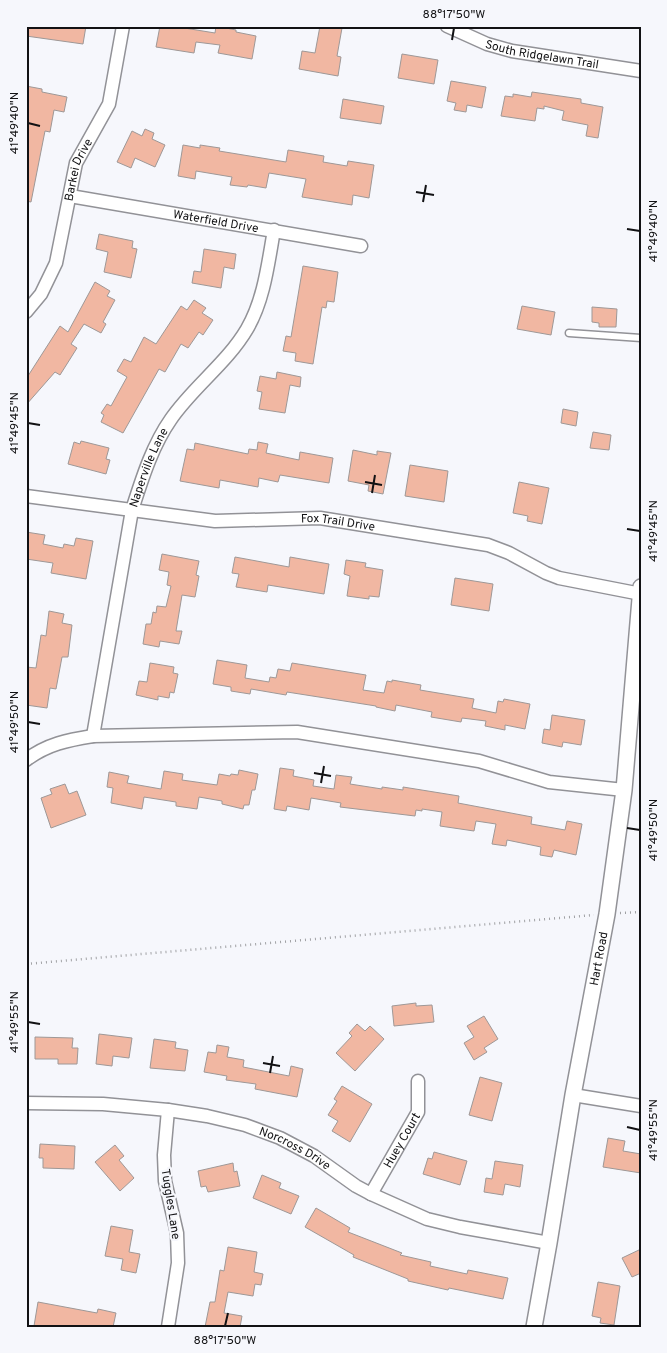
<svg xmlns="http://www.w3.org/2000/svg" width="667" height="1353" font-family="Overpass,sans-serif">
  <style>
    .building { fill: #f1b7a2; stroke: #9e9897 }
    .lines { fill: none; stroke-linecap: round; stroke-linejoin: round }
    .service-casing { stroke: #929297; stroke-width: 9 }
    .minor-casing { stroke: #929297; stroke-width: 15 }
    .tertiary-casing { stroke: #929297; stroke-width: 18 }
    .path { stroke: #a0a1a4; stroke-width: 2.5; stroke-dasharray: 1 4; stroke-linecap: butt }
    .service { stroke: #fff; stroke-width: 6 }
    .minor { stroke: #fff; stroke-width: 12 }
    .tertiary { stroke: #fff; stroke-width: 15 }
    .ticks { fill: none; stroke: #121214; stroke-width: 2 }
    .labels { text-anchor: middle; stroke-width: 4.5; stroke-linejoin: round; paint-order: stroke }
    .street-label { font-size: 12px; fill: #121214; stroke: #f6f7fc }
    .neatline { fill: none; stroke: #121214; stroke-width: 2 }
    .ticks-label { font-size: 12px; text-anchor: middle; fill: #121214 }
  </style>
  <rect width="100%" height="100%" fill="#f6f7fc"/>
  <path class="building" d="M26,26H86L83,44L26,36Z
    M160,26H172L215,33L216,26L236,30V32L256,36L252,59L218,53L220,45L196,42L194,53L156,47Z
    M320,26L342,28L337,56L341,57L338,76L299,69L302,51L315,53Z
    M402,54L438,60L434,84L398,78Z
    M451,81L486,87L482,108L467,105L466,112L454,110L456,103L447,101Z
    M26,86L42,89V92L67,97L64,112L54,110L50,132L45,131L31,202L26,201Z
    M532,92L581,99V103L603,107L598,138L586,136L588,125L562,120L564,111L544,106V109L537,108L535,121L501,116L505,96L513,97V94L531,97Z
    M343,99L384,106L381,124L340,118Z
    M145,129L154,133L152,139L165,145L155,167L135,158L131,168L117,162L132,131L142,136Z
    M183,145L200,148V145L220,148L219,151L286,162L288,150L324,156L323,162L347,166L348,161L374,165L369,198L353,195L352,205L302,197L306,179L269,173L266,188L248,185L247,187L230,185L232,177L196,171L195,179L178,176Z
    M99,234L133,241L132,248L137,249L131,278L104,272L108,252L96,249Z
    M204,249L236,254L234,269L224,267L221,288L192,283L194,271L201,272Z
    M303,266L338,272L334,302L327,301L326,308L322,307L313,364L295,361L296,353L283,351L286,336L291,337Z
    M95,282L110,291L107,296L115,300L103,322L106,324L101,333L84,324L71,344L77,348L60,375L55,372L26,405V379L60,326L68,332Z
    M194,300L206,308L202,313L213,320L203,335L199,332L188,348L181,344L165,372L159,369L123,433L101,422L104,415L101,413L107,404L111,406L127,377L117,371L124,359L131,362L144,337L156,344L181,306L187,310Z
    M522,306L555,312L551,335L517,329Z
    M592,307L617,309L616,327H599V323L592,322Z
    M277,372L301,377L300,387L290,385L285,413L259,409L262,392L257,391L260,376L276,379Z
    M563,409L578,412L576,426L561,423Z
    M593,432L611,435L609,450L590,448Z
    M81,441L109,448L106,459L110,460L106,474L68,464L74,442L80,444Z
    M258,442L268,444L266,453L299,460L300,452L333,458L329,483L280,475L278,482L259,478L258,487L220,480L219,488L180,481L187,449L194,450L195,443L248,454L249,449L257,450Z
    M353,450L377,455V451L391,453L383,494L368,491L369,485L348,481Z
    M410,465L448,471L444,502L405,496Z
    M519,482L549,488L542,524L527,521L528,516L513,513Z
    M26,532L45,535L43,544L63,548L64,544L74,546L76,538L93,541L86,579L51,573L53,563L26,559Z
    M162,554L199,561L196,575L199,576L195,597L182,595L176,631H182L179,644L160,641L159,647L143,644L146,624H151L153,612L156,613L157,606L166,607L171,586L167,585L169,572L159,570Z
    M235,557L289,567L290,557L329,564L324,594L268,585L267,592L236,587L239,574L232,573Z
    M346,560L366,563L365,567L383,570L379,597L369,596V599L347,596L350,576L344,574Z
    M455,578L493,584L489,611L451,605Z
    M49,611L64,614L62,623L72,625L68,657H62L56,689L50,688L47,708L26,705V667L36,668L41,635L46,636Z
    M217,660L247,665L245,678L269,682L270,677L276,678L278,669L290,671L292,663L366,675L363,690L384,693L387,681L392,682V680L421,685L420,690L474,699L472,708L496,713L498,701L503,702L504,699L530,704L525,729L505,725V730L485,726L486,721L462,718L461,722L431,717L432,712L396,705L395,711L376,707V706L287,692L286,695L251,689L250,694L231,691V687L213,684Z
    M150,663L174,667L173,673L178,674L174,693L170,692L169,698L158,696V700L136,695L139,681L147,682Z
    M552,715L585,720L581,745L563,742L562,747L542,743L544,729L550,730Z
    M280,768L294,770L293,776L314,780L313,786L334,789L336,775L352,777L350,784L382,789V787L403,790V787L459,796L458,803L532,817L531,824L565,830L567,821L582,824L576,855L554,850L552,857L540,855L541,847L507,840L506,846L492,844L496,824L476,821L474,831L440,826L442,812L422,809V811L416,810L415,816L340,807L341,803L311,798L309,810L287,806L286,811L274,809Z
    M239,770L258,774L255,790H252L249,805H244L243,809L222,804V801L199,797L197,809L176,806V802L144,797L142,809L111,803L113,788L107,787L109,772L129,776L127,783L161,789L164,771L183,774L182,780L217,785L219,774L230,776L231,774L238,775Z
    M65,784L69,794L77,791L86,815L51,828L41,798L52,794L50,789Z
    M416,1003V1006L432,1005L434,1022L394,1026L392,1006Z
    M484,1016L498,1039L484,1048L487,1052L474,1060L464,1043L474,1037L467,1026Z
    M357,1024L365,1031L370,1026L384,1039L355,1071L336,1053L352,1036L349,1033Z
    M99,1034L132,1038L129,1058L113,1056L112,1066L96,1064Z
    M35,1037L73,1038L72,1048H78L77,1064H58V1059H35Z
    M154,1039L176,1042L175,1048L188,1050L185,1071L150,1068Z
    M217,1045L229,1047L227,1057L244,1060L243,1067L289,1076L291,1066L303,1069L297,1097L255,1089L256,1084L226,1080L227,1076L204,1072L208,1052L216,1053Z
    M480,1077L502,1083L492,1121L469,1115Z
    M342,1086L372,1104L350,1142L332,1131L338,1121L328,1115L337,1101L334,1099Z
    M608,1138L625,1141L623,1151L641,1154V1173L603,1167Z
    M40,1144L75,1146L74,1169L43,1168V1158H39Z
    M115,1145L124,1156L119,1160L134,1178L120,1191L95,1162Z
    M434,1152L467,1161L460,1185L423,1174L428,1158L432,1159Z
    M495,1161L523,1165L520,1187L505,1184L503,1195L484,1192L486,1178L492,1179Z
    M233,1163L234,1172L237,1171L240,1186L208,1192L206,1186L201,1187L198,1171Z
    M262,1175L281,1183L279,1188L299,1196L291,1214L253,1198Z
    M316,1208L350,1228L348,1232L402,1253L400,1255L431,1262L430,1266L467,1274L468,1270L508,1278L503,1299L449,1288L448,1290L408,1281V1279L353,1257L354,1255L305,1227Z
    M111,1226L133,1230L129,1252L140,1254L136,1273L121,1270L123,1259L105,1256Z
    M228,1247L257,1252L254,1272L263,1274L261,1285L255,1284L253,1296L228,1292L224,1313L242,1316L240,1327H205L210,1302H215L220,1270L224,1271Z
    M641,1249V1273L632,1277L622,1258Z
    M598,1282L620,1286L614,1325L600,1323L601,1318L592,1316Z
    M38,1302L97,1313L98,1309L116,1313L113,1327L34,1326Z"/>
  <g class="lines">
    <g class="service-casing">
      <path id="service" d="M569,333L641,338"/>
    </g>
    <g class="minor-casing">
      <g id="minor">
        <path id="s1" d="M447,26L487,44L512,51L641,71"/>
        <path id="s2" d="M70,196L361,246"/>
        <path id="s3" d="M26,312L41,294L56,263L76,163L109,104L123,26"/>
        <path id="s4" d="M26,496L215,521L320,518L488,545L509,553L546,573L559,578L641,594"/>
        <path id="s5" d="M93,736L132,510C142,479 152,446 171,419C193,387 227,363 247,329C264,300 268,264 274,230"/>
        <path d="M26,760C47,744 68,740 93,736L297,732L479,761L549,782L624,790"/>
        <path d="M573,1095L641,1106"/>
        <path id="s6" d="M26,1103L103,1104L168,1110L207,1116L245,1125L280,1138L314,1156L356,1186L371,1194L427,1219L460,1227L549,1243"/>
        <path id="s7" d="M371,1194L418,1112V1081"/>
        <path d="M168,1327L178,1263L177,1233L165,1181L164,1155L168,1110"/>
      </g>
    </g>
    <g class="tertiary-casing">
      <g id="tertiary">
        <path id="s8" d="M534,1327L549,1243L573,1095L607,914L624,790L641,587"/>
      </g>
    </g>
    <path class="path" d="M620,913L641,912
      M26,964L594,915"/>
    <use href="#service" class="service"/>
    <use href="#minor" class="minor"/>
    <use href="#tertiary" class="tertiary"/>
  </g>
  <path class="ticks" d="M452,40L454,28M28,123L40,126M416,192L434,195M423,202L426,185M627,229L640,231M28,423L40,425M365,482L382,485M372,493L375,475M627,529L640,531M28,722L40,724M314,773L331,776M321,783L324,766M627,828L640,830M28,1022L40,1024M263,1063L280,1066M270,1073L273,1056M627,1127L640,1130M225,1326L228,1313"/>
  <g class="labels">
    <g class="street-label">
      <text dy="4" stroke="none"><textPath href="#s1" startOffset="100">South Ridgelawn Trail</textPath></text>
      <text dy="4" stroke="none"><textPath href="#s3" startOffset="154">Barkei Drive</textPath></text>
      <text dy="4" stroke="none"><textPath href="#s2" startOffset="148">Waterfield Drive</textPath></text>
      <text dy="4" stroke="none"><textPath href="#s5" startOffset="275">Naperville Lane</textPath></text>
      <text dy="4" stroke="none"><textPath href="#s4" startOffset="314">Fox Trail Drive</textPath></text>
      <text dy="4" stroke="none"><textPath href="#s8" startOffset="374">Hart Road</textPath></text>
      <text dy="4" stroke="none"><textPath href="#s7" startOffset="62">Huey Court</textPath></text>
      <text dy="4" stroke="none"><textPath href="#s6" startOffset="276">Norcross Drive</textPath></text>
      <text transform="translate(171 1204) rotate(81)" y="4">Tuggles Lane</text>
    </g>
  </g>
  <rect width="667" height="1353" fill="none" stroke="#f6f7fc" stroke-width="55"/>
  <rect x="28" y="28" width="612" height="1298" class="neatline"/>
  <g class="ticks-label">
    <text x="454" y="18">88°17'50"W</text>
    <text transform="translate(14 123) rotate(-90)" y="4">41°49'40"N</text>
    <text transform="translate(653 231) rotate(-90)" y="4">41°49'40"N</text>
    <text transform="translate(14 423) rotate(-90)" y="4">41°49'45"N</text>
    <text transform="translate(653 531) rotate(-90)" y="4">41°49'45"N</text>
    <text transform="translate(14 722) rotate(-90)" y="4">41°49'50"N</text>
    <text transform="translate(653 830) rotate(-90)" y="4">41°49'50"N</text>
    <text transform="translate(14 1022) rotate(-90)" y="4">41°49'55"N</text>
    <text transform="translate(653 1130) rotate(-90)" y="4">41°49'55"N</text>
    <text x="225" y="1344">88°17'50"W</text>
  </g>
</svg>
